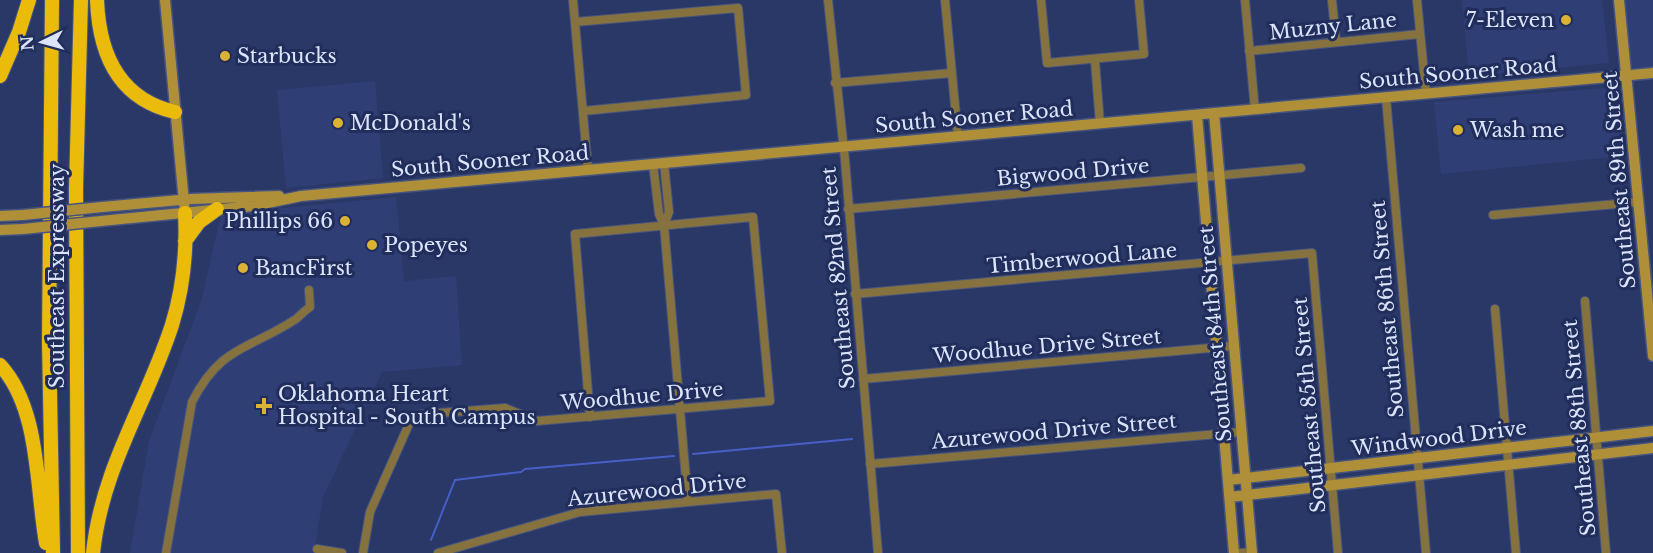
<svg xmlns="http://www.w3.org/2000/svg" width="1653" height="553" font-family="'Libre Baskerville',serif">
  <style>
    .built { fill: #2f3e75 }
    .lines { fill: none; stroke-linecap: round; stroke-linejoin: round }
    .stream { stroke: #465fc7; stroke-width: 2 }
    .street-casing { stroke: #46547f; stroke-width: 10 }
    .secondary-casing { stroke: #46547f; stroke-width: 13 }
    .highway-casing { stroke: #46547f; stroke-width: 16 }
    .street { stroke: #85723f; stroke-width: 8 }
    .secondary { stroke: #af9038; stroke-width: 10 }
    .highway { stroke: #ebbb0c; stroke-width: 14 }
    .secondary-bridge-casing { stroke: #46547f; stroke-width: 13; stroke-linecap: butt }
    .secondary-bridge { stroke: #af9038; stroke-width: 10 }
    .poi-dot { fill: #dbb233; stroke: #212d5b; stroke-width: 2 }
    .labels { text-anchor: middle; stroke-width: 6; stroke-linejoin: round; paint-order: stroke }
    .poi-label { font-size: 20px; fill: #dbe4fb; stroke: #212d5b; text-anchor: start }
    .street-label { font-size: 20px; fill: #dbe4fb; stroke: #212d5b }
  </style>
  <rect width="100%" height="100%" fill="#2a3867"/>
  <path class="built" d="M1462,0H1602L1609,63L1469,76Z
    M1619,0H1653V73L1627,75Z
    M375,81L383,178L286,188L277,90Z
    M1604,88H1613L1619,100L1624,156L1441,174L1434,102Z
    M396,197L404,281L456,276L462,365L382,372L323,497L314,553H130L149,441L202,298L221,214Z"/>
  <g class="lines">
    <path class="stream" d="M693,454L852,439
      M431,540L455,480L521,472L525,469L674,456"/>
    <g class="street-casing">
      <path id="street" d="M573,0L588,170
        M828,0L845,160L878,553
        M945,0L958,137
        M1041,0L1047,63L1144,54L1139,0
        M1245,0L1255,110
        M1332,0L1336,41
        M1417,0L1426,94
        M575,22L738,8L746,95L583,111
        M1249,51L1420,34
        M1095,61L1100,124
        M835,83L952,73
        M1386,98L1426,553
        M653,164L659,214L664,225L688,502
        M848,209L1301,168
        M1493,215L1639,202
        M664,225L669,212L664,163
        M855,294L1312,253L1338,553
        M1585,301L1606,553
        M1495,309L1516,553
        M863,379L1233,346
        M870,464L1241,432
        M317,549L342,553
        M166,553L192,402C221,345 249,350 296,319C301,315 305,310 310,307L309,290
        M363,553L370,512L413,415L505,408L537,421L770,401L753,217L575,234L590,417
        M438,553L580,512L776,494L782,553
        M1240,553L1252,552"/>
    </g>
    <g class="secondary-casing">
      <path id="secondary" d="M165,0L185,213
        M1619,0L1653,356
        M1214,113L1252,553
        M1197,115L1234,553
        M102,207L191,199L279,196
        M0,216L23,215
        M101,221L253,206L301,196L1653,73
        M0,230L23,229
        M1228,480L1653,431
        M1230,497L1653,448"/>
    </g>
    <g class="highway-casing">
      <path id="highway" d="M52,0L49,341L53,553
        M97,0C99,53 118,99 175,112
        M0,76L19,32L29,0
        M185,241L199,222L217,209
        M0,365C40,408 36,487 46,543
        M78,553L76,189L81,0
        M93,553C102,467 146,405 172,325C183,289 187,250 185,213"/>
    </g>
    <use href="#street" class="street"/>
    <use href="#secondary" class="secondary"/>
    <use href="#highway" class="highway"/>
    <g class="secondary-bridge-casing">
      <path id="secondary-bridge" d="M23,215L102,207
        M23,229L101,221"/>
    </g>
    <use href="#secondary-bridge" class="secondary-bridge"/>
  </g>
  <g class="poi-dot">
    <circle cx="1566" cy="20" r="6"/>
    <circle cx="225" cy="56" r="6"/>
    <circle cx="338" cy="123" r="6"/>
    <circle cx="1458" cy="130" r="6"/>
    <circle cx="345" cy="221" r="6"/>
    <circle cx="372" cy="245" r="6"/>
    <circle cx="243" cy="268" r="6"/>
    <path d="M261 397h6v6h6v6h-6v6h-6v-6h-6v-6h6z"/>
  </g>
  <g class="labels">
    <g class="poi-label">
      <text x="1554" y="27" text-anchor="end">7-Eleven</text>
      <text x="237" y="63">Starbucks</text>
      <text x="350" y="130">McDonald's</text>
      <text x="1470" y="137">Wash me</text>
      <text x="333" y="228" text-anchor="end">Phillips 66</text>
      <text x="384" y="252">Popeyes</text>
      <text x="255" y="275">BancFirst</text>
      <text x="278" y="401">Oklahoma Heart<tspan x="278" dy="23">Hospital - South Campus</tspan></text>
    </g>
    <g class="street-label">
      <text transform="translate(1333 26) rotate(-6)" y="7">Muzny Lane</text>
      <text transform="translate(1458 73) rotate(-5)" y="7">South Sooner Road</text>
      <text transform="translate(974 117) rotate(-5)" y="7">South Sooner Road</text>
      <text transform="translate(490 161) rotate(-5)" y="7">South Sooner Road</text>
      <text transform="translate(1073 172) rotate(-5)" y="7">Bigwood Drive</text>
      <text transform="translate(1619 180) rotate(-95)" y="7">Southeast 89th Street</text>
      <text transform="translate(1082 258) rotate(-5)" y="7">Timberwood Lane</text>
      <text transform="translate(57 276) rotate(-90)" y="7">Southeast Expressway</text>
      <text transform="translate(838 278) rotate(-95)" y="7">Southeast 82nd Street</text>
      <text transform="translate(1387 309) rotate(-95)" y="7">Southeast 86th Street</text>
      <text transform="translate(1215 334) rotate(-95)" y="7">Southeast 84th Street</text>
      <text transform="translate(1047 346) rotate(-5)" y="7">Woodhue Drive Street</text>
      <text transform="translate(642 396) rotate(-5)" y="7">Woodhue Drive</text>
      <text transform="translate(1309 405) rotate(-95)" y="7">Southeast 85th Street</text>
      <text transform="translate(1579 428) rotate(-95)" y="7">Southeast 88th Street</text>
      <text transform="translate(1054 431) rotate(-5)" y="7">Azurewood Drive Street</text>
      <text transform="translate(1439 438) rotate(-7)" y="7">Windwood Drive</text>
      <text transform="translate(657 490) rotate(-6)" y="7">Azurewood Drive</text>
    </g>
  </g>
  <g transform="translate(42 42) rotate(265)" stroke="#212d5b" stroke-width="4.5" paint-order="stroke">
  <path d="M0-4.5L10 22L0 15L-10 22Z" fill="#dbe4fb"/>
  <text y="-9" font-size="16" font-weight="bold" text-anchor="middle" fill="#dbe4fb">N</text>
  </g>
</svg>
